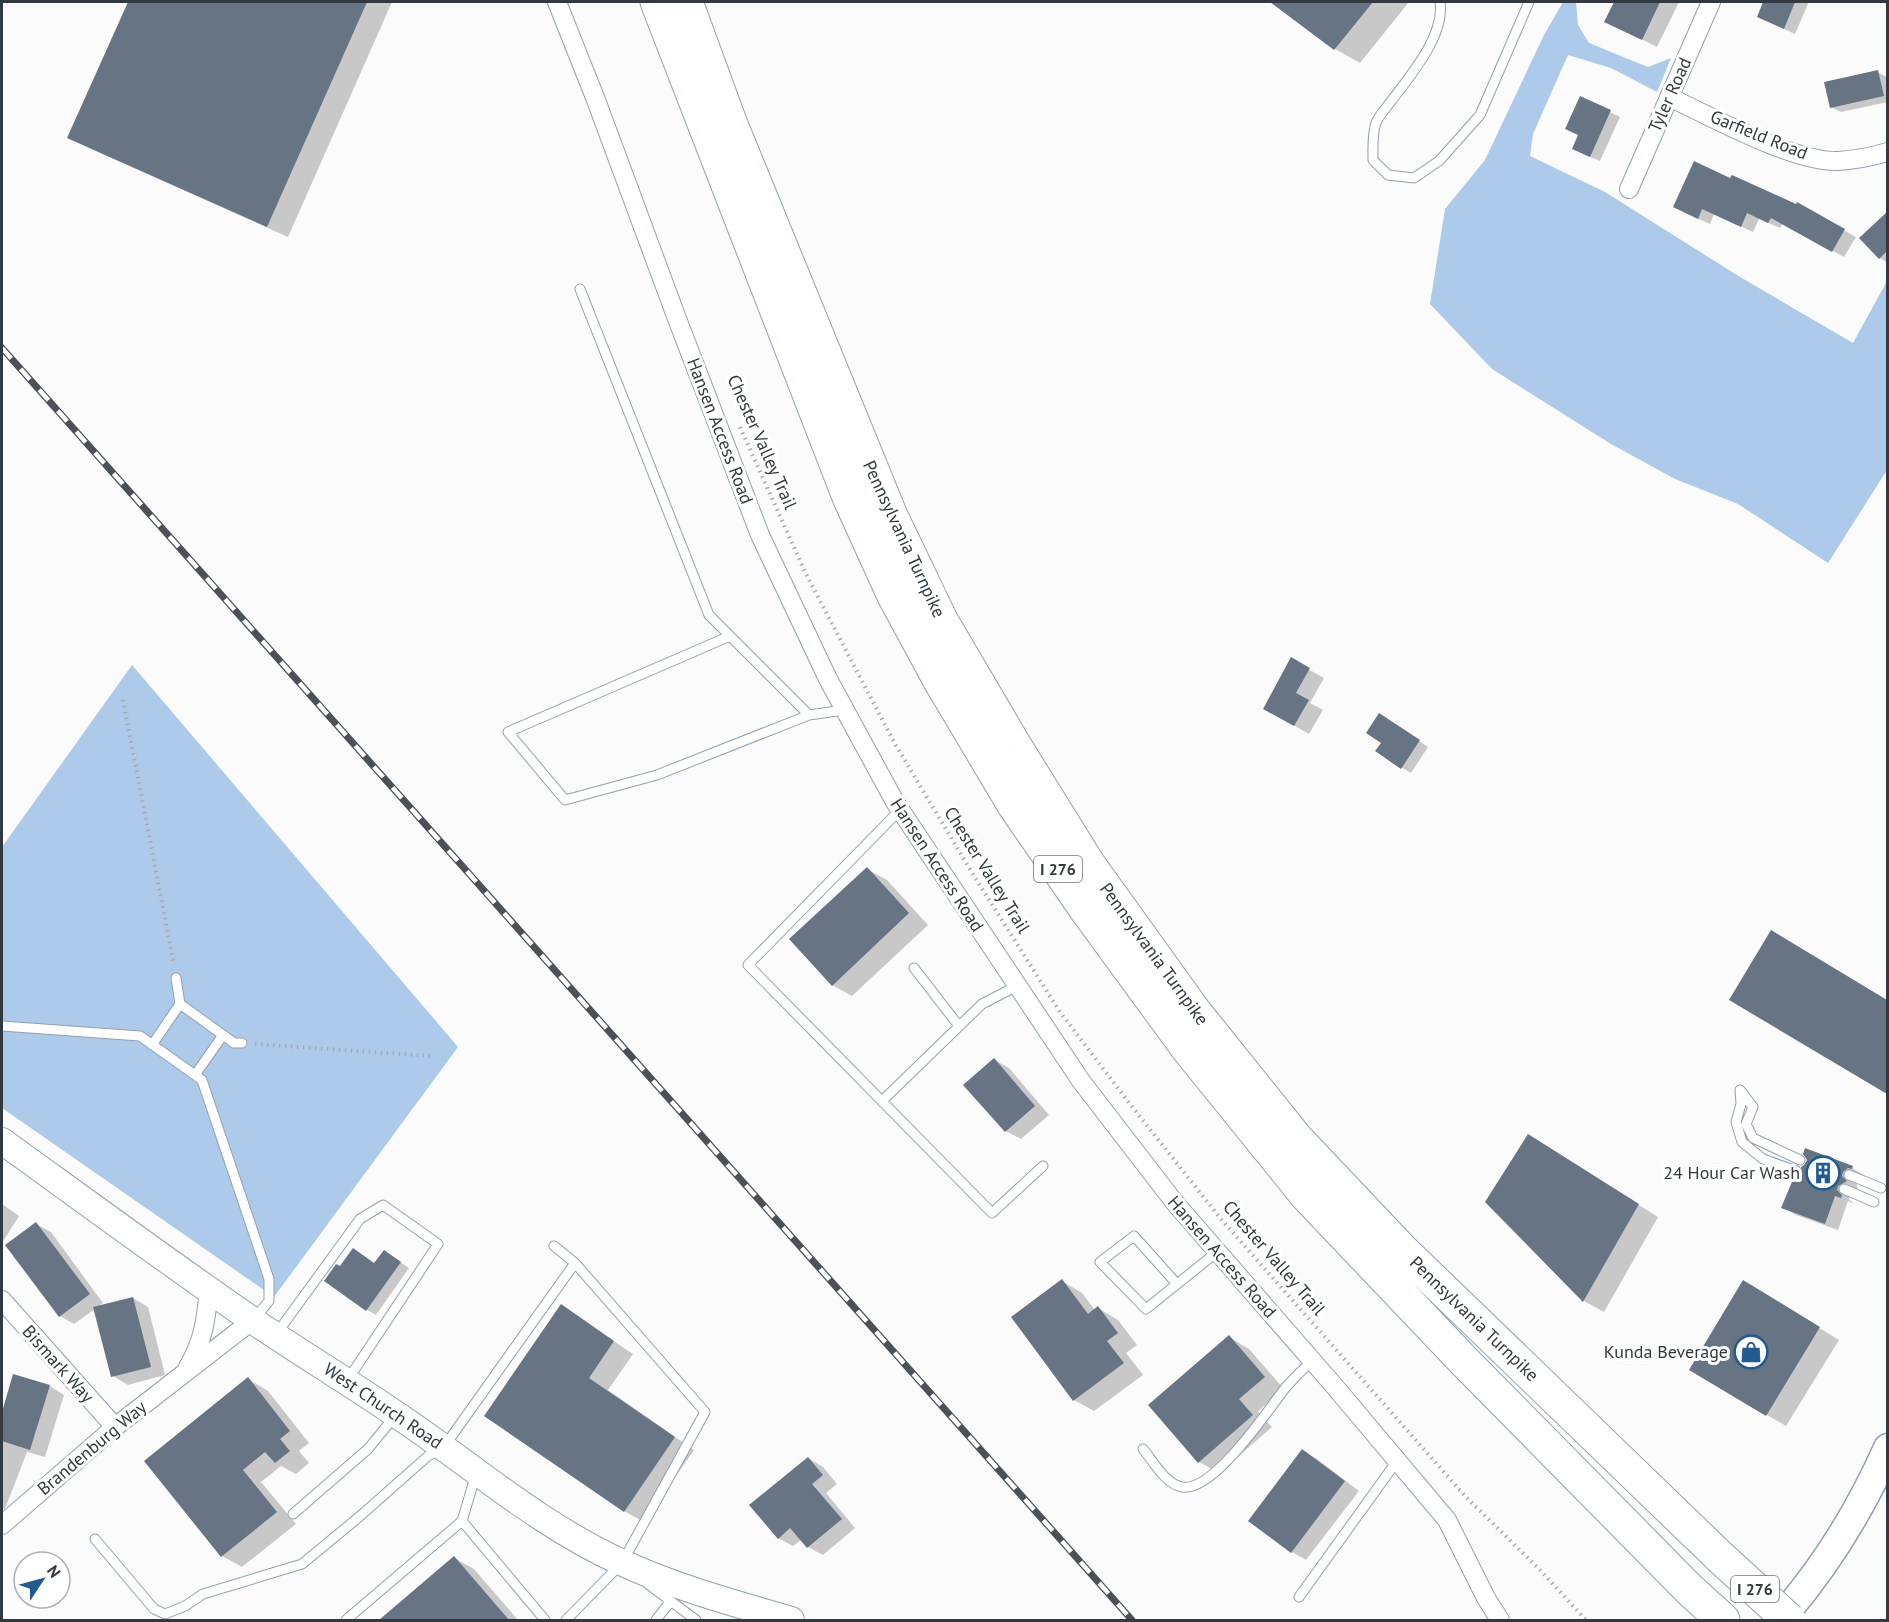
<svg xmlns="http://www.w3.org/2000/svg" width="1889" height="1622" font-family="'PT Sans',sans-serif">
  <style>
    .green { fill: #adcaea }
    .shadow { fill: #0003 }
    .building { fill: #667484 }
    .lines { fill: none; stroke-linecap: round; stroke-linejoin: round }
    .lane-casing { stroke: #91a0b1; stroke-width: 11 }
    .street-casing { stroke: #91a0b1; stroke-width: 20 }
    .secondary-casing { stroke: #91a0b1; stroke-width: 28 }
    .primary-casing { stroke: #91a0b1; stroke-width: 31 }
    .highway-casing { stroke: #91a0b1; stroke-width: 35 }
    .path { stroke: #a7aaac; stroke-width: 4; stroke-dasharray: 1.5 4.5; stroke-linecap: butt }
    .lane { stroke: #fff; stroke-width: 9 }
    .street { stroke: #fff; stroke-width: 18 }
    .secondary { stroke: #fff; stroke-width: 26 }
    .primary { stroke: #fff; stroke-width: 28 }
    .highway { stroke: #fff; stroke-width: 33 }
    .rail-casing { stroke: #4b5157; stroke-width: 7 }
    .rail { stroke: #fff; stroke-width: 4.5; stroke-dasharray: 14; stroke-linecap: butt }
    .highway-bridge-casing { stroke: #91a0b1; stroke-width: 35; stroke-linecap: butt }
    .highway-bridge { stroke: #fff; stroke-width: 33 }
    .labels { text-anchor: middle; stroke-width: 6; stroke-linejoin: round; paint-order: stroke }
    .shield { fill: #fff; stroke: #707479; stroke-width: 1.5 }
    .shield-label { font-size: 16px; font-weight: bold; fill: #323940 }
    .street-label { font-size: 18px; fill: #323940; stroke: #fff }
    .poi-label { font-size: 18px; fill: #323940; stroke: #fff; text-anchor: end }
  </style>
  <rect width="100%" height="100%" fill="#fbfbfb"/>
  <path class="green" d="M1563,2H1576L1578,25L1589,43L1648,67L1671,58L1657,92L1611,68L1568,55L1533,134L1530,156L1605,192L1740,277L1853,343L1887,281V470L1828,563L1738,504L1675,479L1611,444L1492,369L1430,304L1445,209L1485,160L1544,35Z
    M132,665L458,1047L274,1297L2,1108V847Z"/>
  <path class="shadow" d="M129,2H392L288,237L89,148L69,137Z
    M1273,2H1409L1360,63L1335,49Z
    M1616,2H1679L1657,47L1606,21Z
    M1765,2H1807L1808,4L1795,34L1758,17Z
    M1877,72L1887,77L1888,102L1841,112L1831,107Z
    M1581,98L1620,117L1600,161L1583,154L1580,135Z
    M1731,180L1796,206L1797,204L1856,237L1844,257L1783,223L1780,228L1759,219L1753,232L1714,214L1710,224L1686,213Z
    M1888,214V263L1880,258L1861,238Z
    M1292,660L1324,678L1310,703L1323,710L1309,734L1265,709Z
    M1389,720L1428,747L1411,773L1401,767L1383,742Z
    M867,869L887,880L928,925L852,996L832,985Z
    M1772,932L1888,1001V1093L1732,1000Z
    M994,1060L1009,1068L1049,1115L1021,1139L1006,1131Z
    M1548,1148L1658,1217L1604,1312L1584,1301L1487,1202Z
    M1803,1168H1852L1864,1175L1858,1176L1855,1180L1858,1189L1850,1193L1849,1199L1854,1204L1848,1201L1838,1230L1796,1215L1783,1207L1804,1174Z
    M2,1204L19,1216L2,1243Z
    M36,1224L51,1232L103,1303L98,1307L133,1298L148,1307L165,1375L128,1385L113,1376L95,1309L74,1324L60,1316Z
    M393,1257L409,1268L376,1315L367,1310L341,1268L375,1264Z
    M1062,1281L1082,1293L1095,1310L1098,1308L1118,1320L1137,1345L1126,1353L1143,1375L1094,1411L1074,1400Z
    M1763,1294L1839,1340L1786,1426L1767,1415Z
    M561,1306L633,1354L608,1390L694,1450L644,1522L624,1511Z
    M1229,1337L1249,1349L1284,1389L1258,1411L1272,1427L1219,1473L1199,1462Z
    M14,1375L50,1386L64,1395L45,1457L27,1452L5,1509L2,1507V1417Z
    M248,1379L268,1391L309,1443L299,1451L309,1463L296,1474L281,1466L261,1482L296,1524L242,1567L222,1556Z
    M1303,1451L1317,1459L1359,1491L1306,1560L1292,1552Z
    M808,1458L823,1467L837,1484L826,1493L855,1528L823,1555L808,1547L802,1539L793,1546L778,1538Z
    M454,1558L474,1569L518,1620H381Z"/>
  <path class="building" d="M128,2H367L267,227L67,138Z
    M1270,2H1373L1334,50Z
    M1614,2H1660L1642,40L1604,22Z
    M1763,2H1795L1784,29L1757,17Z
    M1878,70L1884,96L1830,108L1824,82Z
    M1580,96L1611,110L1590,157L1572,149L1578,135L1565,129Z
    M1694,161L1730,178L1732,175L1796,204L1797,202L1845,229L1832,252L1771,218L1768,223L1747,213L1741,227L1702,209L1698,219L1673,207Z
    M1887,212V251L1879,259L1859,238Z
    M1291,657L1310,668L1296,693L1309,700L1294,726L1263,709Z
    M1379,713L1420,740L1401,769L1375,751L1381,743L1366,733Z
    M867,867L909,913L832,986L789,939Z
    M1771,930L1887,1000V1094L1729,1000Z
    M994,1058L1035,1106L1005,1132L963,1085Z
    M1528,1134L1639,1204L1583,1302L1485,1202Z
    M1805,1148L1853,1166L1852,1169L1848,1168L1843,1172L1842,1176L1847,1181L1838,1186L1837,1190L1842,1195L1841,1198L1835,1196L1825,1224L1781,1208L1794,1177H1798L1802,1174L1801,1167L1804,1165L1807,1160L1803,1154Z
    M36,1222L90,1294L59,1317L5,1245Z
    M353,1248L374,1263L384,1250L401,1262L366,1311L324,1281L336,1264L340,1266Z
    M1062,1279L1088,1314L1098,1306L1118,1333L1107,1341L1124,1363L1073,1401L1011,1317Z
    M1743,1280L1820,1327L1766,1416L1689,1370Z
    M133,1297L151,1367L111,1377L93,1307Z
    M561,1304L614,1341L589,1378L675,1437L624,1512L484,1416Z
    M1229,1335L1265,1377L1239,1399L1253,1415L1198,1463L1148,1405Z
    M13,1374L50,1385L30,1450L2,1441V1412Z
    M248,1377L290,1431L280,1439L290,1451L275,1463L265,1452L243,1470L277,1512L221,1557L144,1461Z
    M1302,1449L1345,1481L1291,1553L1248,1521Z
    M808,1457L823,1475L812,1484L842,1519L807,1548L790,1528L778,1539L749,1505Z
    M454,1556L509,1620H379Z"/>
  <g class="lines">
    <g class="lane-casing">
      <path id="lane" d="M1440,2C1445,35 1411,75 1392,100C1387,107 1379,115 1376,123C1372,134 1373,148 1373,160L1388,175L1414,178L1439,161L1480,115L1529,2
        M580,289L709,615L809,715L844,710
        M730,636L508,732L565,800L657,775L809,715
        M900,810L748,965L992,1213L1043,1166
        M914,968L959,1026
        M176,978L180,1004
        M2,1026L140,1036L202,1080L269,1279V1301L253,1320
        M223,1035L234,1043H242
        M152,1045L180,1004L223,1035L195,1075
        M1740,1090L1741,1104L1736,1122L1742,1142L1763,1159L1796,1171
        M1740,1090L1753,1107L1746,1124L1753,1138L1800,1160
        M882,1101L982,1004L1017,986
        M1849,1175L1881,1188
        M1844,1189L1874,1202
        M554,1246L575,1263L705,1412L622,1563L566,1620
        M1177,1284L1134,1236L1100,1262L1146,1309L1217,1252
        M277,1333L360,1219L383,1205L438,1244L347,1381
        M1143,1449C1153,1461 1165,1484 1182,1487C1213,1493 1268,1410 1286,1387C1294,1378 1303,1369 1312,1361
        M293,1514L368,1449L395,1416
        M462,1521L545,1620
        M95,1539L154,1609L165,1614L185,1606L203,1594L302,1564L359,1517L428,1456L444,1447L575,1263
        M648,1584L696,1620
        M1299,1597L1397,1461
        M346,1620L462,1521L476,1474
        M656,1620L670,1602"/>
    </g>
    <g class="street-casing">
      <path id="street" d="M557,2L596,100L676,316L760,535L828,679L895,802L1081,1081L1175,1203L1336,1388L1447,1520L1486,1598L1500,1620
        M1669,97C1712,117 1792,162 1838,161C1855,160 1871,157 1888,152
        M1629,189L1711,2
        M2,1300L115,1427
        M188,1367C204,1340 206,1319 209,1289
        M2,1525L115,1427L253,1320"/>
    </g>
    <g class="secondary-casing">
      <path id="secondary" d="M2,1141C85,1201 168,1262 252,1320C300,1353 349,1382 397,1415C472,1465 540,1526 623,1563C677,1588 734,1603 791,1620"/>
    </g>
    <g class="primary-casing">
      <path id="primary" d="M1779,1620C1824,1569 1860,1511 1888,1448"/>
    </g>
    <g class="highway-casing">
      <path id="highway" d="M657,2L849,497L894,596L939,679L1014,805L1087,911L1188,1049L1307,1196L1464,1361L1689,1589L1723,1620
        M686,2L730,122L891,516L941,620L1015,746L1089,865L1194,1011L1296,1138L1401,1249L1720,1557"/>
    </g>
    <path class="path" d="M740,427L806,574L895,744L974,876L1060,1012L1130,1104L1221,1219L1464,1495L1540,1570L1586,1620
      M123,700L174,965
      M255,1044L430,1056"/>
    <use href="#lane" class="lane"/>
    <use href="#street" class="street"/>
    <use href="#secondary" class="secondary"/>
    <use href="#primary" class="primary"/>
    <use href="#highway" class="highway"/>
    <g class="rail-casing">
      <path id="rail" d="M2,348L1132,1620"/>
    </g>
    <use href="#rail" class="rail"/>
    <g class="highway-bridge-casing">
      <path id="highway-bridge" d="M1720,1557L1789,1620"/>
    </g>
    <use href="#highway-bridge" class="highway-bridge"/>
  </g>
  <defs>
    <g id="building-ring" transform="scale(1.725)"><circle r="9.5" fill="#fff" stroke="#215b92" stroke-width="1.5"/><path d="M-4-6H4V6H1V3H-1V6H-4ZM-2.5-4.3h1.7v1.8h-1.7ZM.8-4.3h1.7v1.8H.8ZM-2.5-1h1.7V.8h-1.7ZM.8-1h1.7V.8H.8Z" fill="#215b92"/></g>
    <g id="shop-ring" transform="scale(1.725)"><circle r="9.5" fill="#fff" stroke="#215b92" stroke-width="1.5"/><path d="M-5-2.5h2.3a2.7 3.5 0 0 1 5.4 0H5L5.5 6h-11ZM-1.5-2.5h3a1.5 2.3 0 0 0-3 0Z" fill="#215b92"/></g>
  </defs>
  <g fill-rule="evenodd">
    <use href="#building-ring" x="1823" y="1173"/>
    <use href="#shop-ring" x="1751" y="1352"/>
  </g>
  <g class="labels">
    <g class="shield">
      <rect x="1034" y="856" width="48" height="26" rx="4.5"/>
      <rect x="1731" y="1576" width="48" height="26" rx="4.5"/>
    </g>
    <g class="shield-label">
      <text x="1058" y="875">I 276</text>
      <text x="1755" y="1595">I 276</text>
    </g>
    <g class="street-label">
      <text transform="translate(1670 95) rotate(-66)" y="6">Tyler Road</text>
      <text transform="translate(1759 135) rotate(22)" y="6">Garfield Road</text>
      <text transform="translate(720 431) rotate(69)" y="6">Hansen Access Road</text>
      <text transform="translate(762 442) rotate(66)" y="6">Chester Valley Trail</text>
      <text transform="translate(904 539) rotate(65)" y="6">Pennsylvania Turnpike</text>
      <text transform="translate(937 865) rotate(57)" y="6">Hansen Access Road</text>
      <text transform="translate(987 870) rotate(58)" y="6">Chester Valley Trail</text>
      <text transform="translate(1154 954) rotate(54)" y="6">Pennsylvania Turnpike</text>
      <text transform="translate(1222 1257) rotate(49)" y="6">Hansen Access Road</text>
      <text transform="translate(1274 1258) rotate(49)" y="6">Chester Valley Trail</text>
      <text transform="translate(1474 1319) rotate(44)" y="6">Pennsylvania Turnpike</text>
      <text transform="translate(58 1364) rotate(48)" y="6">Bismark Way</text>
      <text transform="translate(383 1406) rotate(34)" y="6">West Church Road</text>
      <text transform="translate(92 1448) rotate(-40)" y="6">Brandenburg Way</text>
    </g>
    <g class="poi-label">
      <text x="1800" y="1179">24 Hour Car Wash</text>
      <text x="1728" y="1358">Kunda Beverage</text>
    </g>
  </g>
  <rect width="1889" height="1622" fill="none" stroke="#323940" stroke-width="6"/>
  <g transform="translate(42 1580) rotate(54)"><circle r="28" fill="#ffffff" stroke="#adb0b3" stroke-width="1.5"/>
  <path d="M0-4.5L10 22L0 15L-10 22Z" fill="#215b92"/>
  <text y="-9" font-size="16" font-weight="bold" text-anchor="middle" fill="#323940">N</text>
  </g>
</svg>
